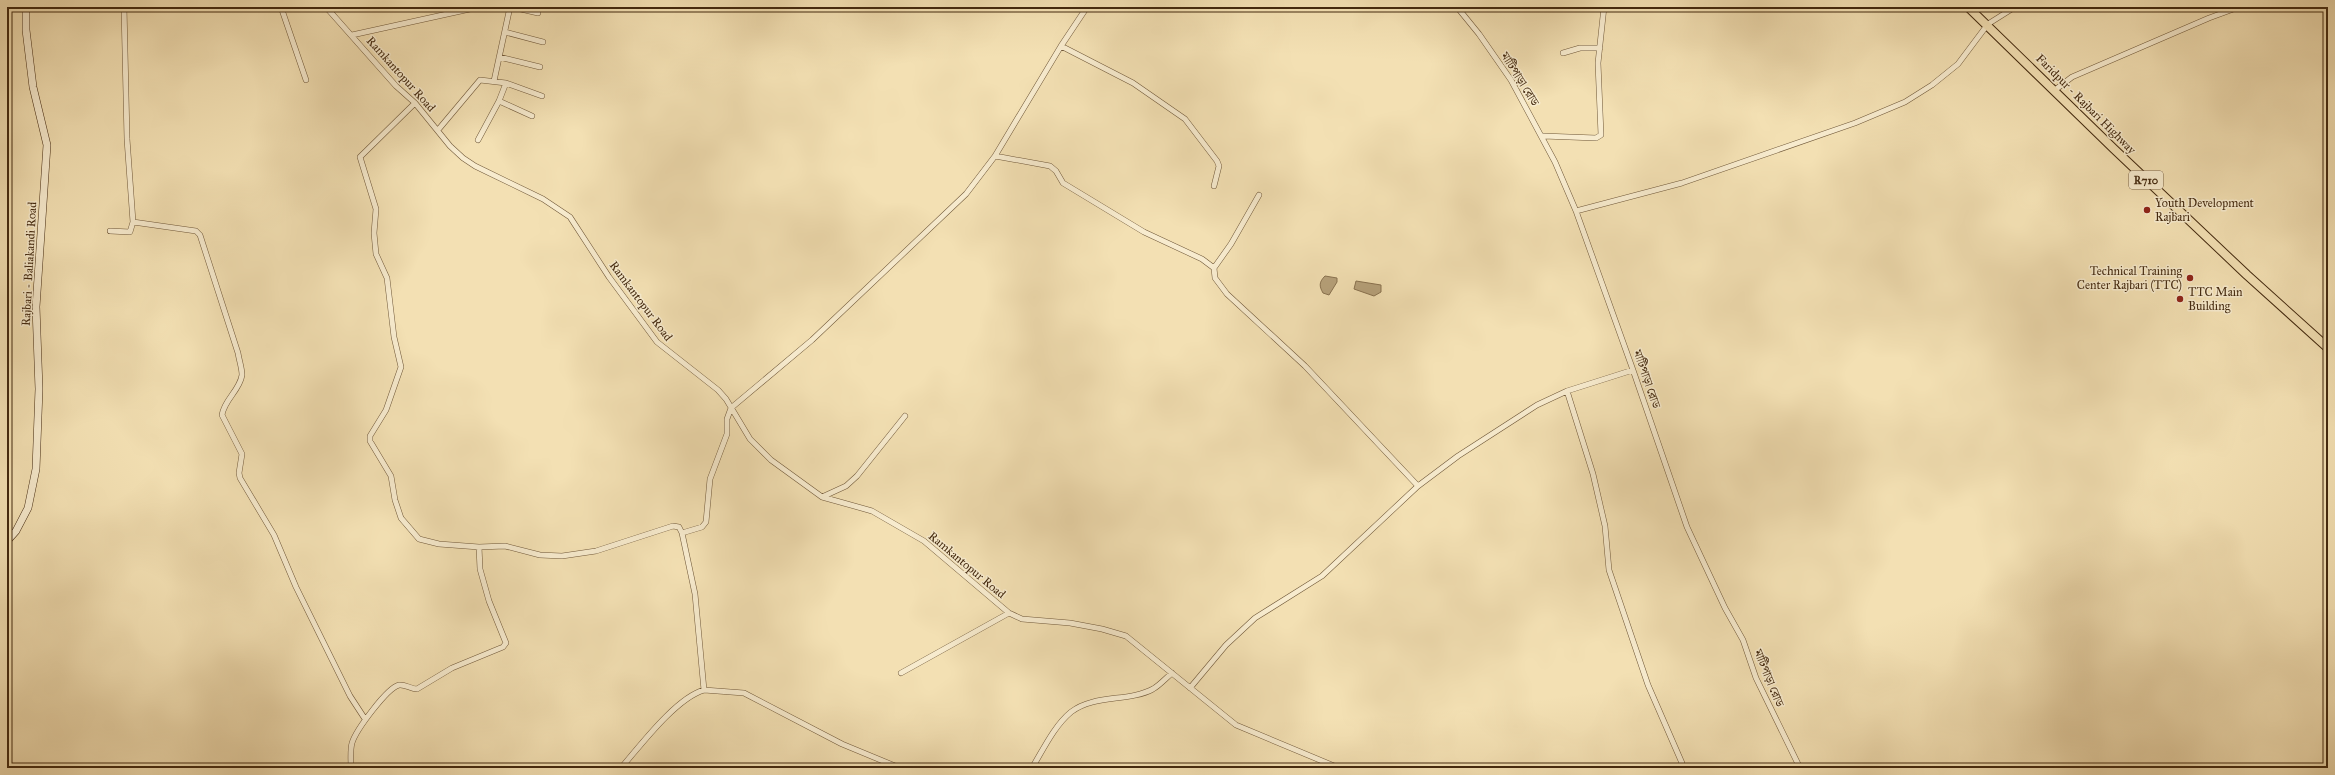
<svg xmlns="http://www.w3.org/2000/svg" width="2335" height="775" font-family="'IM FELL Great Primer','Noto Serif Bengali',serif">
  <style>
    .water { fill: #b7a27b; stroke: #897250 }
    .lines { fill: none; stroke-linecap: round; stroke-linejoin: round }
    .street-casing { stroke: #6f5738; stroke-width: 6 }
    .secondary-casing { stroke: #43290f; stroke-width: 8 }
    .primary-casing { stroke: #43290f; stroke-width: 10 }
    .street { stroke: #f7ebce; stroke-width: 5 }
    .secondary { stroke: #f7ebce; stroke-width: 7 }
    .primary { stroke: #f3e0b3; stroke-width: 8 }
    .poi-dot { fill: #8f2418; stroke: #f7ebce; stroke-width: 1.5 }
    .labels { text-anchor: middle; stroke-width: 3; stroke-linejoin: round; paint-order: stroke }
    .shield { fill: #f7ebce; stroke: #796348; stroke-width: 1 }
    .shield-label { font-size: 11px; font-weight: bold; fill: #43290f }
    .street-label { font-size: 12px; fill: #43290f; stroke: #f7ebce }
    .poi-label { font-size: 12px; fill: #43290f; stroke: #f7ebce; text-anchor: start }
  </style>
  <rect width="100%" height="100%" fill="#f3e0b3"/>
  <filter id="stains"><feTurbulence type="fractalNoise" baseFrequency=".005" numOctaves="4"/><feColorMatrix values="0 0 0 0 .2 0 0 0 0 .09 0 0 0 0 .02 0 0 0 .5 -.17"/></filter>
  <radialGradient id="worn" r=".72"><stop offset=".6" stop-color="#630" stop-opacity="0"/><stop offset="1" stop-color="#630" stop-opacity=".3"/></radialGradient>
  <path class="water" d="M1325,276L1337,278V282L1329,295L1323,293C1319,286 1319,282 1325,276Z
    M1356,281L1381,285V292L1374,296L1354,289Z"/>
  <g class="lines">
    <g class="street-casing">
      <path id="street" d="M124,7L127,139L133,222L196,231L200,235L238,353C239,360 242,368 242,375C240,390 224,400 222,415L242,454L239,473L240,478L274,535L296,587L350,696L365,719
        M281,7L306,80
        M326,7L396,86L415,103L450,146L463,158L475,166L543,199L570,217L609,277L657,342L718,390L726,399L750,439L771,460L822,497L872,511L924,541L1009,613L1022,619L1070,623L1102,629L1126,636L1236,725L1339,768
        M512,7L538,13
        M1457,7L1479,34L1511,80L1555,162L1576,211L1633,370L1687,527L1725,608L1743,640L1756,678L1800,768
        M505,32L543,42
        M352,35L479,7
        M1061,46L1133,83L1185,119L1217,161L1219,166L1214,186
        M1563,53L1580,48H1600
        M499,57L540,67
        M494,81L510,7
        M2055,90L2072,77L2209,18L2239,7
        M499,101L532,116
        M438,130L480,80L506,83L542,96
        M1543,136L1596,138L1601,135L1598,63L1604,7
        M478,140L499,101L506,83
        M995,156L1050,166L1056,171L1063,183L1144,232L1202,259L1214,268
        M1259,195L1231,244L1214,268L1215,278L1227,294L1305,366L1418,486
        M1576,211L1682,183L1855,123L1905,102L1932,85L1958,64L1988,24L2015,7
        M110,231L130,232L133,222
        M1567,391L1593,474L1605,526L1609,570L1648,685L1682,763
        M822,497L846,486L857,476L905,416
        M479,547L505,546L540,555L562,556L596,551L673,526L679,527L682,533
        M901,673L1009,613
        M1190,688L1226,645L1255,618L1322,576L1418,486L1458,456L1537,405L1567,391L1633,370
        M704,690L744,693L842,744L900,768
        M351,768C351,760 350,750 352,743C356,730 387,688 399,685C405,684 411,689 417,689L452,668L503,647L506,643L489,601L480,569L479,547L439,544L419,539L401,518L395,500L391,476L370,441V436L386,410L401,367L394,337L387,278L376,254L374,233L376,209L360,157L415,103
        M621,768C640,746 676,698 704,690L695,594L682,533L702,527L706,522L710,479L727,434V419L731,408L812,340L966,194L995,156L1061,46L1087,7
        M1032,768C1043,750 1054,726 1071,712C1094,694 1129,702 1153,689C1160,685 1166,678 1172,673"/>
    </g>
    <g class="secondary-casing">
      <path id="secondary" d="M7,541L16,531L28,508L36,469L39,389L36,307L47,145L33,87L26,30V7"/>
    </g>
    <g class="primary-casing">
      <path id="primary" d="M1968,7L2114,149L2247,275L2328,348"/>
    </g>
    <use href="#street" class="street"/>
    <use href="#secondary" class="secondary"/>
    <use href="#primary" class="primary"/>
  </g>
  <g class="poi-dot">
    <circle cx="2147" cy="210" r="4"/>
    <circle cx="2190" cy="278" r="4"/>
    <circle cx="2180" cy="299" r="4"/>
  </g>
  <g class="labels">
    <rect class="shield" x="2129" y="171" width="34" height="18" rx="3"/>
    <g class="shield-label">
      <text x="2146" y="184">R710</text>
    </g>
    <g class="street-label">
      <text transform="translate(401 74) rotate(48)" y="4">Ramkantopur Road</text>
      <text transform="translate(1520 79) rotate(58)" y="4">মাটিপাড়া রোড</text>
      <text transform="translate(2086 104) rotate(45)" y="4">Faridpur - Rajbari Highway</text>
      <text transform="translate(29 264) rotate(-87)" y="4">Rajbari - Baliakandi Road</text>
      <text transform="translate(641 301) rotate(53)" y="4">Ramkantopur Road</text>
      <text transform="translate(1647 379) rotate(71)" y="4">মাটিপাড়া রোড</text>
      <text transform="translate(967 565) rotate(40)" y="4">Ramkantopur Road</text>
      <text transform="translate(1769 678) rotate(68)" y="4">মাটিপাড়া রোড</text>
    </g>
    <g class="poi-label">
      <text x="2155" y="207">Youth Development<tspan x="2155" dy="14">Rajbari</tspan></text>
      <text x="2182" y="275" text-anchor="end">Technical Training<tspan x="2182" dy="14">Center Rajbari (TTC)</tspan></text>
      <text x="2188" y="296">TTC Main<tspan x="2188" dy="14">Building</tspan></text>
    </g>
  </g>
  <rect width="2335" height="775" fill="none" stroke="#f3e0b3" stroke-width="24"/>
  <rect x="8" y="8" width="2319" height="759" fill="none" stroke="#43290f" stroke-width="2"/>
  <rect x="12" y="12" width="2311" height="751" fill="none" stroke="#43290f"/>
  <rect width="100%" height="100%" filter="url(#stains)"/>
  <rect width="100%" height="100%" fill="url(#worn)"/>
</svg>
